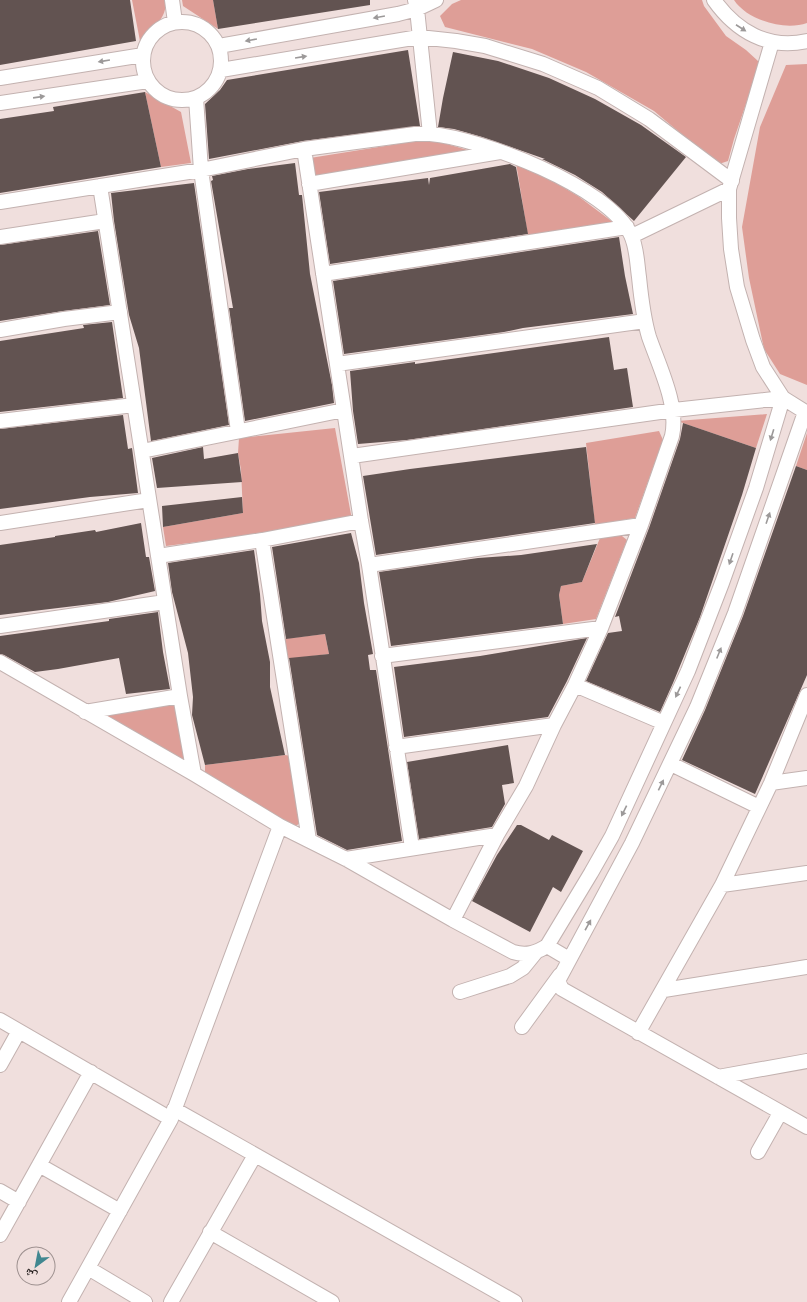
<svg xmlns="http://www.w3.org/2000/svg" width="807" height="1302" font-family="'Nunito Sans','Noto Naskh Arabic',sans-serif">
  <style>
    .green { fill: #de9e97 }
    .building { fill: #625351 }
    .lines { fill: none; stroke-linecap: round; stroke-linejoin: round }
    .minor-casing { stroke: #c3b2b0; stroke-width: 16 }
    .minor { stroke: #fff; stroke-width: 14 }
    .oneway { fill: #9c9999 }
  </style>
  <rect width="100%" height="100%" fill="#f0dfdd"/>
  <path class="green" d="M132,0H165C169,17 151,30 140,41Z
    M182,0H213L218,29L183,6Z
    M461,0H702L704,6L726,36L746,50L758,61L759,66L734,139L728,161L719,164L691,142L654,111L586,72L532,49L445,27L440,16L452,4Z
    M734,0H807V23C784,31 747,20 734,0Z
    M807,64V385L780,374L764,349L749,278L742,227L760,127L786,65Z
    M145,92L181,112L191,163L161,167Z
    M416,141L440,142L478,153L313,181L310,158Z
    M516,163L551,180L578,196L614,223L528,236Z
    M767,414L756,448L677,421Z
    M335,428L352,520L244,536L166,546L163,527L243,513L241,470L238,453L239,438Z
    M659,431L663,440L635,518L595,525L586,443Z
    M807,433V470L796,466Z
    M614,536H622L627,540L596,619L563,624L559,595L561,586L582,582L600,538Z
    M325,634L329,654L288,659L281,639Z
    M175,702L185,759L177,762L104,720V713Z
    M285,755L291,756L300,823L293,828L205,775V765Z"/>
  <path class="building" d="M0,0H130L136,41L0,65Z
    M213,0H370V5L218,29Z
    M408,50L420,126L303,141L209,159L205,104L220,90L227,80Z
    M453,52L498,61L549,78L595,99L641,125L686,157L634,221L602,192L575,175L542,159H545L482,137L454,129L438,127L443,98Z
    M145,92L161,167L0,193V119L54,111L53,107Z
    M295,163L299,195H302L310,274L332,385L334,403L245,421L229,308H233L211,181L213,180L212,176L248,169Z
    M510,164L516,167L528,234L330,264L319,192L428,178L429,185L430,178Z
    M194,183L229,425L151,441L139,348L129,315L114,221L111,193Z
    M98,231L110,305L63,311L0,321V245Z
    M619,237L625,276L633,314L523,328L504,332L344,354L333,281Z
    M112,322L123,398L0,412V341L84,328L83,325Z
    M609,337L614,370L627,368L633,407L407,440L358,444L353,411L350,371L415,362V364Z
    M123,415L128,449L132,448L138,493L90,497L0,509V429Z
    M683,423L756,448L742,495L700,617L673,683L660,712L586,681L608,633L622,631L619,616L615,617L649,528L680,439Z
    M203,447L204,459L238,453L242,482L157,488L152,458Z
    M586,447L595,523L376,555L363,476L410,469Z
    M796,466L807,470V675L755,794L682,760L705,710L743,616Z
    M242,497L243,513L163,527L162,506Z
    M141,523L146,557H149L155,591L108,602L0,615V545L55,537V536L95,530L96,532Z
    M351,533L359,563L364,603L373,654L368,655L370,670H376L402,841L347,850L317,835L289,658L329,654L325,634L286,639L272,547Z
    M597,544L582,582L561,586L559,595L563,624L391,646L379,572L478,558L521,555Z
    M254,550L260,594L262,621L270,662V687L285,755L205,765L192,715L193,697L188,653L172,592L168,563Z
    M158,612L163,652L170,689L126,694L119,658L58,669L35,672L4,655L0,654V636L109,621V619Z
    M587,638L567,681L548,717L404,737L394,667L480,656Z
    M508,745L514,783L502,785L505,804L492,827L419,839L407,762Z
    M517,825H521L549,840L552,835L583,851L561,892L553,887L530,932L472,901L497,855Z"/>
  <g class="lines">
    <g class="minor-casing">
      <path id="minor" d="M172,0L175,22
        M415,0L417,9L430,134
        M714,0C736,31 768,50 807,41
        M143 61a39 39 0 1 1 78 0a39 39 0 1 1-78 0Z
        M772,42L729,189V218L731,249L737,287L753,340L763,367L783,398L807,413
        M219,46L398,14L417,9L436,0
        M221,70L419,37L456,41L485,46L543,64L598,88L649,119L732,181
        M0,78L143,55
        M196,98L201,170L238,431
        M0,103L148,81
        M304,149L361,521L369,565L412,848
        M309,184L500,152
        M100,186L180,696L194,774
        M0,202L201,170L304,149L415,134C420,134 425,134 430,134C481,138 609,187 631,235C637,248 637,263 639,277C641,297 643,317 649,337C659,366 679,406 672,436L641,525L601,628L575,685L554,725L526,786L497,835L453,920
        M632,236L729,189
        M0,237L105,221
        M323,274L627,227
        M0,330L64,319L120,312
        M337,364L645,321
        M805,412L735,613L697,707L632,843L558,981L562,989L807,1127
        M0,421L134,405
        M142,451L344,410
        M352,456L674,410L783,398
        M0,523L149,500
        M262,540L309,840
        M158,556L262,540L361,521
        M369,565L641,525
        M0,626L165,602
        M382,656L601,628
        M0,662L194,774L280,826L346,859L453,920L513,952C526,956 536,953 547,946L591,873L612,836L688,671L722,583L756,488L783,398
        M575,685L664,723
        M85,712L180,696
        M396,747L554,725
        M671,764L759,807
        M771,783L807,778
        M346,859L497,835
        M722,885L807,873
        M547,946L569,959
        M664,990L807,967
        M460,992L510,976L523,968L536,952
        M0,1020L171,1119
        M522,1027L560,975
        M638,1033L722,885L771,783L807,695
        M0,1065L19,1031
        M718,1077L807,1061
        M174,1109L515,1302
        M758,1152L780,1113
        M39,1165L120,1211
        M0,1191L19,1202
        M210,1232L332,1302
        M0,1235L91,1072
        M88,1268L145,1302
        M69,1302L171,1119L280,826
        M171,1302L255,1155"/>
    </g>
    <use href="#minor" class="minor"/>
  </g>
  <defs><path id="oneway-solid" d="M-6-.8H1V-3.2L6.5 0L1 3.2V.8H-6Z"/></defs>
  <g class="oneway">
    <use href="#oneway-solid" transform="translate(379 17) rotate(170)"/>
    <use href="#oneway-solid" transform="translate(741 28) rotate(33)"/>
    <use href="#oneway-solid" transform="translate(251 40) rotate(170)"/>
    <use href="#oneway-solid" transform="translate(301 57) rotate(-9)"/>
    <use href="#oneway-solid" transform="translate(104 61) rotate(171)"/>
    <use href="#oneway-solid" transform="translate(39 97) rotate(-8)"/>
    <use href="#oneway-solid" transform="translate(772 435) rotate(107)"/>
    <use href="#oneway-solid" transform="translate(768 518) rotate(-71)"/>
    <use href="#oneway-solid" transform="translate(731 559) rotate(109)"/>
    <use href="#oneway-solid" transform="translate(719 653) rotate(-68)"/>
    <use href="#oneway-solid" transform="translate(678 692) rotate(115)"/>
    <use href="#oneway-solid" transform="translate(661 785) rotate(-64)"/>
    <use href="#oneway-solid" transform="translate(624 811) rotate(116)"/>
    <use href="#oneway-solid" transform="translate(588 925) rotate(-61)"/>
  </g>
  <g transform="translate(36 1266) rotate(212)"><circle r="19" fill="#f0dfdd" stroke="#9e9190"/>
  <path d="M0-3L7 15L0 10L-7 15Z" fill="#418790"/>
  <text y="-6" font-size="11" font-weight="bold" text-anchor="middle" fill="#231d1c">ش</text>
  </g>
</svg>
